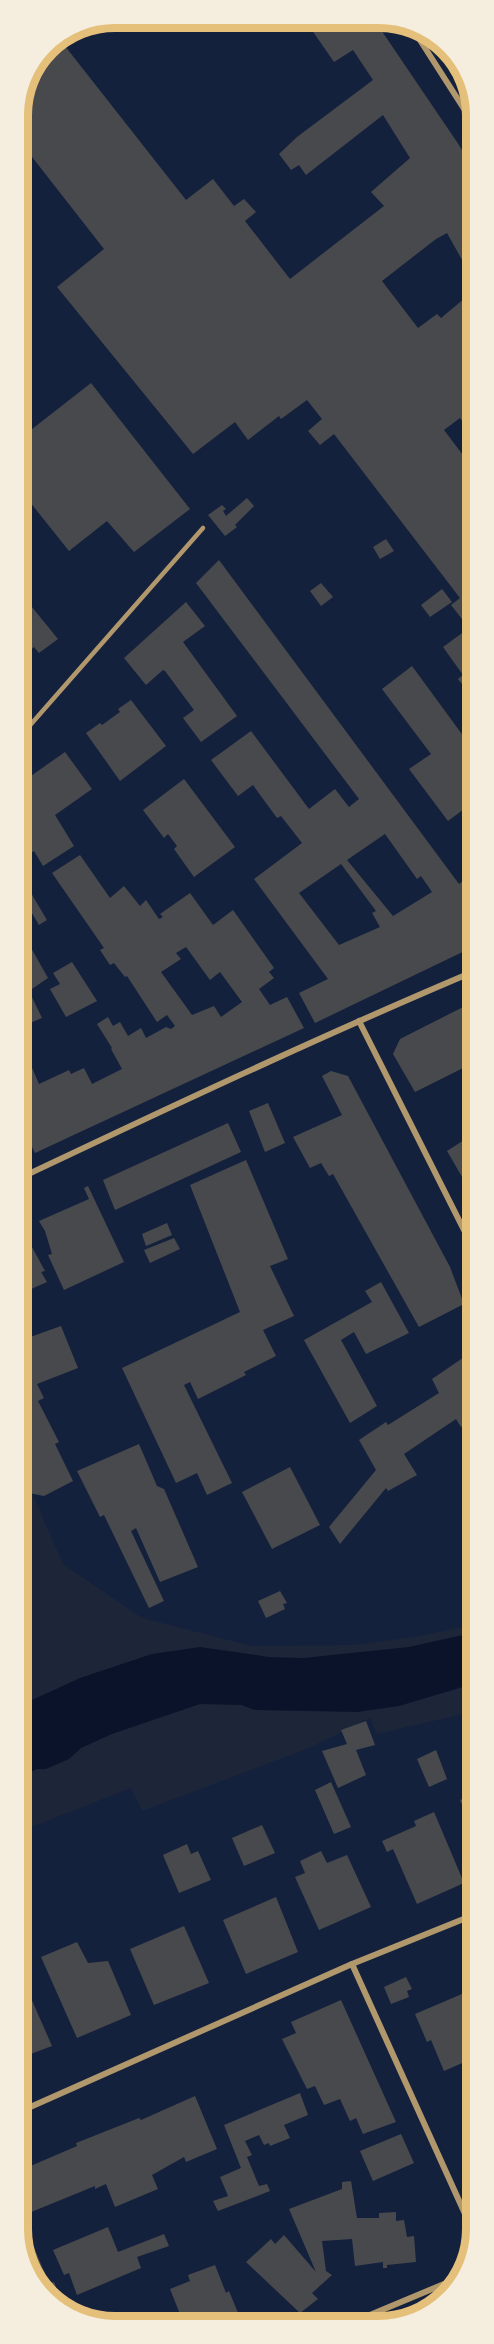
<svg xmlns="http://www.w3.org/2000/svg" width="494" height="2344" viewBox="0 0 494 2344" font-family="Figtree,sans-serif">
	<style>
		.green { fill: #1d2539 }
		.water { fill: #0b132b }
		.building { fill: #48494c; fill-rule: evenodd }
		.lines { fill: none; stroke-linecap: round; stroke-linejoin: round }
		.service { stroke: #b1986c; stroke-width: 4.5 }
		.minor { stroke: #b1986c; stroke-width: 6 }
		.rim { fill: none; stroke: #e5c07b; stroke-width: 8 }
	</style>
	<rect width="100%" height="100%" fill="#14213d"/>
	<polygon class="green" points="19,1494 33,1495 63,1564 142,1618 252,1646 354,1645 420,1636 476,1624 476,1711 377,1734 370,1718 309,1748 142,1811 131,1788 19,1832"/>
	<polygon class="water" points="476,1632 476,1683 399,1706 357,1712 255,1710 241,1705 200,1704 112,1734 81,1748 69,1759 46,1769 37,1769 19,1777 19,1706 80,1678 152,1654 200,1647 269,1657 303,1658 409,1647"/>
	<g class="building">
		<polygon points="305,20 375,21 459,145 475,173 475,283 447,233 436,239 382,281 418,328 437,314 441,318 465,298 475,309 475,344 465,352 475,368 475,439 460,418 444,430 475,471 475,478 466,485 475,497 475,701 458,679 463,675 443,647 469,628 451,605 460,598 334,434 320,445 308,431 322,419 307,400 281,419 279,416 248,440 235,422 193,454 57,287 104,249 18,139 18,110 47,46 61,41 186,200 213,179 234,206 244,199 256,212 245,221 290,279 384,206 371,192 410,158 383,115 306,175 299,165 291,170 279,154 297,137 373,80 353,50 334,62"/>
		<polygon points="91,383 190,509 134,552 107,521 69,551 18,487 18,440"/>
		<polygon points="247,498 254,506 235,525 237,527 225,536 208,515 222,505 226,509 223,511 226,516"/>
		<polygon points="386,539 394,551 380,559 373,547"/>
		<path d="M219 560 459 884 475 872V946L315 1023 299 993 328 979 254 879 302 843 281 816 277 818 253 785 238 796 211 760 251 731 309 809 335 789 349 807 359 799 196 583ZM385 834 417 879 421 876 432 892 393 916 347 860ZM341 864 376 911 372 913 380 927 339 945 299 893Z"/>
		<polygon points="321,583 333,597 321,606 310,591"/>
		<polygon points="442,589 452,602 430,617 421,605"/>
		<polygon points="27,601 58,639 39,653 34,647 18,660 18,609"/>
		<polygon points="186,602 205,626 183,642 237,716 201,742 183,718 194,710 165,671 163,670 146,685 124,658"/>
		<polygon points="412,666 475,752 475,815 468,806 448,821 409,769 431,754 382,689"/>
		<polygon points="131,700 166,746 120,781 86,733 100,723 102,725 120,712 118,709"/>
		<polygon points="65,752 92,789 55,815 74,846 43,866 34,851 18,861 18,785"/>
		<polygon points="184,779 235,847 194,877 174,849 177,846 168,834 164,838 143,810"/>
		<path d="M80 855 110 898 124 886 140 906 146 900 159 919 163 917 160 914 190 893 213 925 233 910 274 968 269 972 274 978 259 989 270 1005 287 997 304 1028 35 1153 18 1119V1035L39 1084 69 1070 71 1074 84 1068 92 1084 122 1069 111 1049 112 1048 97 1024 108 1017 113 1026 120 1022 128 1036 141 1028 146 1038 166 1027 171 1029 175 1026 167 1015 157 1022 127 976 125 977 114 963 110 965 100 950 104 948 52 873ZM186 947 210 980 220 972 242 1002 221 1017 214 1006 192 1015 161 972 181 959 176 953Z"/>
		<polygon points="25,883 47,920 39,925 26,903 18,907 18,886"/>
		<polygon points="18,919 25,931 22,932 48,978 29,991 42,1018 18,1028"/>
		<polygon points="72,962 97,1001 66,1017 50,989 60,984 53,973"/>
		<polygon points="469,1004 472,1008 475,1007 475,1045 468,1049 475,1062 415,1092 393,1054 400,1039"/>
		<polygon points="331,1071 348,1076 450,1267 464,1304 419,1327 333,1174 329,1176 321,1163 310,1168 293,1137 342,1115 322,1076"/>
		<polygon points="268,1103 285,1143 265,1152 249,1111"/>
		<polygon points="228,1123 241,1152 115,1210 103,1180"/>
		<polygon points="475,1133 476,1174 476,1201 447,1151"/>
		<polygon points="246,1160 288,1259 270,1266 294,1316 263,1330 276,1356 244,1372 246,1375 198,1399 190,1382 184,1385 232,1483 207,1495 197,1473 176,1483 122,1368 240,1312 190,1185"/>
		<polygon points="88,1186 124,1262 64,1290 48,1255 52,1254 45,1231 39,1221 89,1199 84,1188"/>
		<polygon points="19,1223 45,1271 41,1272 47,1282 22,1293 19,1287"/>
		<polygon points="167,1223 172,1235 146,1246 142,1234"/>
		<polygon points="174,1238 180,1249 150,1263 144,1250"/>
		<polygon points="381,1282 409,1333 366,1354 354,1332 341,1340 377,1406 350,1423 304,1340 372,1302 365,1291"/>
		<polygon points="61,1326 78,1368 37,1384 44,1398 38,1401 59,1442 55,1444 73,1481 44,1496 24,1492 19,1482 19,1473 30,1468 19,1444 19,1341"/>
		<polygon points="476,1349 476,1417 461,1427 456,1419 404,1454 417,1475 388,1491 386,1488 340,1544 329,1527 376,1470 359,1440 386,1422 388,1425 439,1393 432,1379"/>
		<polygon points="139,1444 157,1486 164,1489 198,1567 160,1582 136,1528 131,1531 164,1601 149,1608 104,1515 100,1517 77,1471"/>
		<polygon points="290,1467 320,1525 272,1549 242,1492"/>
		<polygon points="476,1499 476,1518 473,1514 469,1516 462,1502 466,1500 468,1503"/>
		<polygon points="280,1591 287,1603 283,1604 285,1609 266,1618 258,1601"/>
		<polygon points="366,1721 375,1745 356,1750 366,1775 338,1788 322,1751 347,1744 341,1730"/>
		<polygon points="436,1750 447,1779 429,1787 417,1759"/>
		<polygon points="331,1782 351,1827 334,1834 315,1790"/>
		<polygon points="476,1794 476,1828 472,1829 460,1800"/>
		<polygon points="434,1812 464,1883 417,1904 393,1849 387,1852 382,1841 416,1826 414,1821"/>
		<polygon points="262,1825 275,1853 244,1866 232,1838"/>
		<polygon points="187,1844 191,1854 198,1851 211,1880 179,1893 163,1855"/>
		<polygon points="321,1851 327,1863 347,1855 371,1907 319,1930 295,1877 305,1873 300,1861"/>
		<polygon points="19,1861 30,1889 19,1894"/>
		<polygon points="276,1897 298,1952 246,1974 223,1920"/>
		<polygon points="184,1926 209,1983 154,2005 130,1949"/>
		<polygon points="77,1942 88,1963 108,1961 131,2015 77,2038 41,1957"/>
		<polygon points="406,1977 412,1989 407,1991 409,1997 391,2004 384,1987"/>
		<polygon points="476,1988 476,2021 469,2024 476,2039 476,2057 444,2071 431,2040 427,2042 415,2014"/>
		<polygon points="27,1989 52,2046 28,2055 30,2060 19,2065 19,1993"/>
		<polygon points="341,2000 396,2122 363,2134 356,2118 350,2121 340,2099 324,2105 315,2086 307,2089 282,2039 296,2033 291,2022"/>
		<polygon points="300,2093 308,2115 284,2125 290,2138 270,2146 269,2143 264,2145 259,2135 245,2141 252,2155 247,2157 259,2186 267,2184 270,2191 218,2211 213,2201 228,2196 220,2177 241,2168 224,2125"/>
		<polygon points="195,2096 217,2149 186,2162 184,2157 152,2175 158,2189 115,2207 106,2184 95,2189 95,2186 19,2217 19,2171 77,2146 76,2143 139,2118 141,2120"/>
		<polygon points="401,2134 414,2163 373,2181 360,2151"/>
		<polygon points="351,2181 357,2218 379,2218 379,2213 396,2212 396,2221 404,2220 407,2237 414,2236 416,2262 387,2265 387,2268 383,2268 383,2262 355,2266 352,2239 322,2241 326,2271 332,2275 312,2293 318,2299 300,2313 246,2262 271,2239 275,2244 284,2235 316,2272 289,2209 342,2189 342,2182"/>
		<polygon points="108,2227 118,2252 164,2234 169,2246 137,2257 141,2268 77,2295 69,2273 64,2275 53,2250"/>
		<polygon points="30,2238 49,2283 54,2282 63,2305 43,2293 20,2243"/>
		<polygon points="215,2265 226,2293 229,2291 241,2320 230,2325 184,2324 170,2289 190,2281 188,2275"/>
	</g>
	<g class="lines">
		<polyline class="service" points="18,739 203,528"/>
		<g class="minor">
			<polyline points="411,26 475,126"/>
			<polyline points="359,1021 476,1254"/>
			<path d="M18 1179C170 1107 321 1036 475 971"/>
			<polyline points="352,1964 475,2236"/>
			<polyline points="19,2112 352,1964 476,1914"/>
			<polyline points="346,2325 456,2279"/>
		</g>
	</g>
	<path d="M0 0H494V2344H0ZM115 28H379A87 87 0 0 1 466 115V2229A87 87 0 0 1 379 2316H115A87 87 0 0 1 28 2229V115A87 87 0 0 1 115 28Z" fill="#f5edde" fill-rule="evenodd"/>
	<path class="rim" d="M115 28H379A87 87 0 0 1 466 115V2229A87 87 0 0 1 379 2316H115A87 87 0 0 1 28 2229V115A87 87 0 0 1 115 28Z"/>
</svg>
